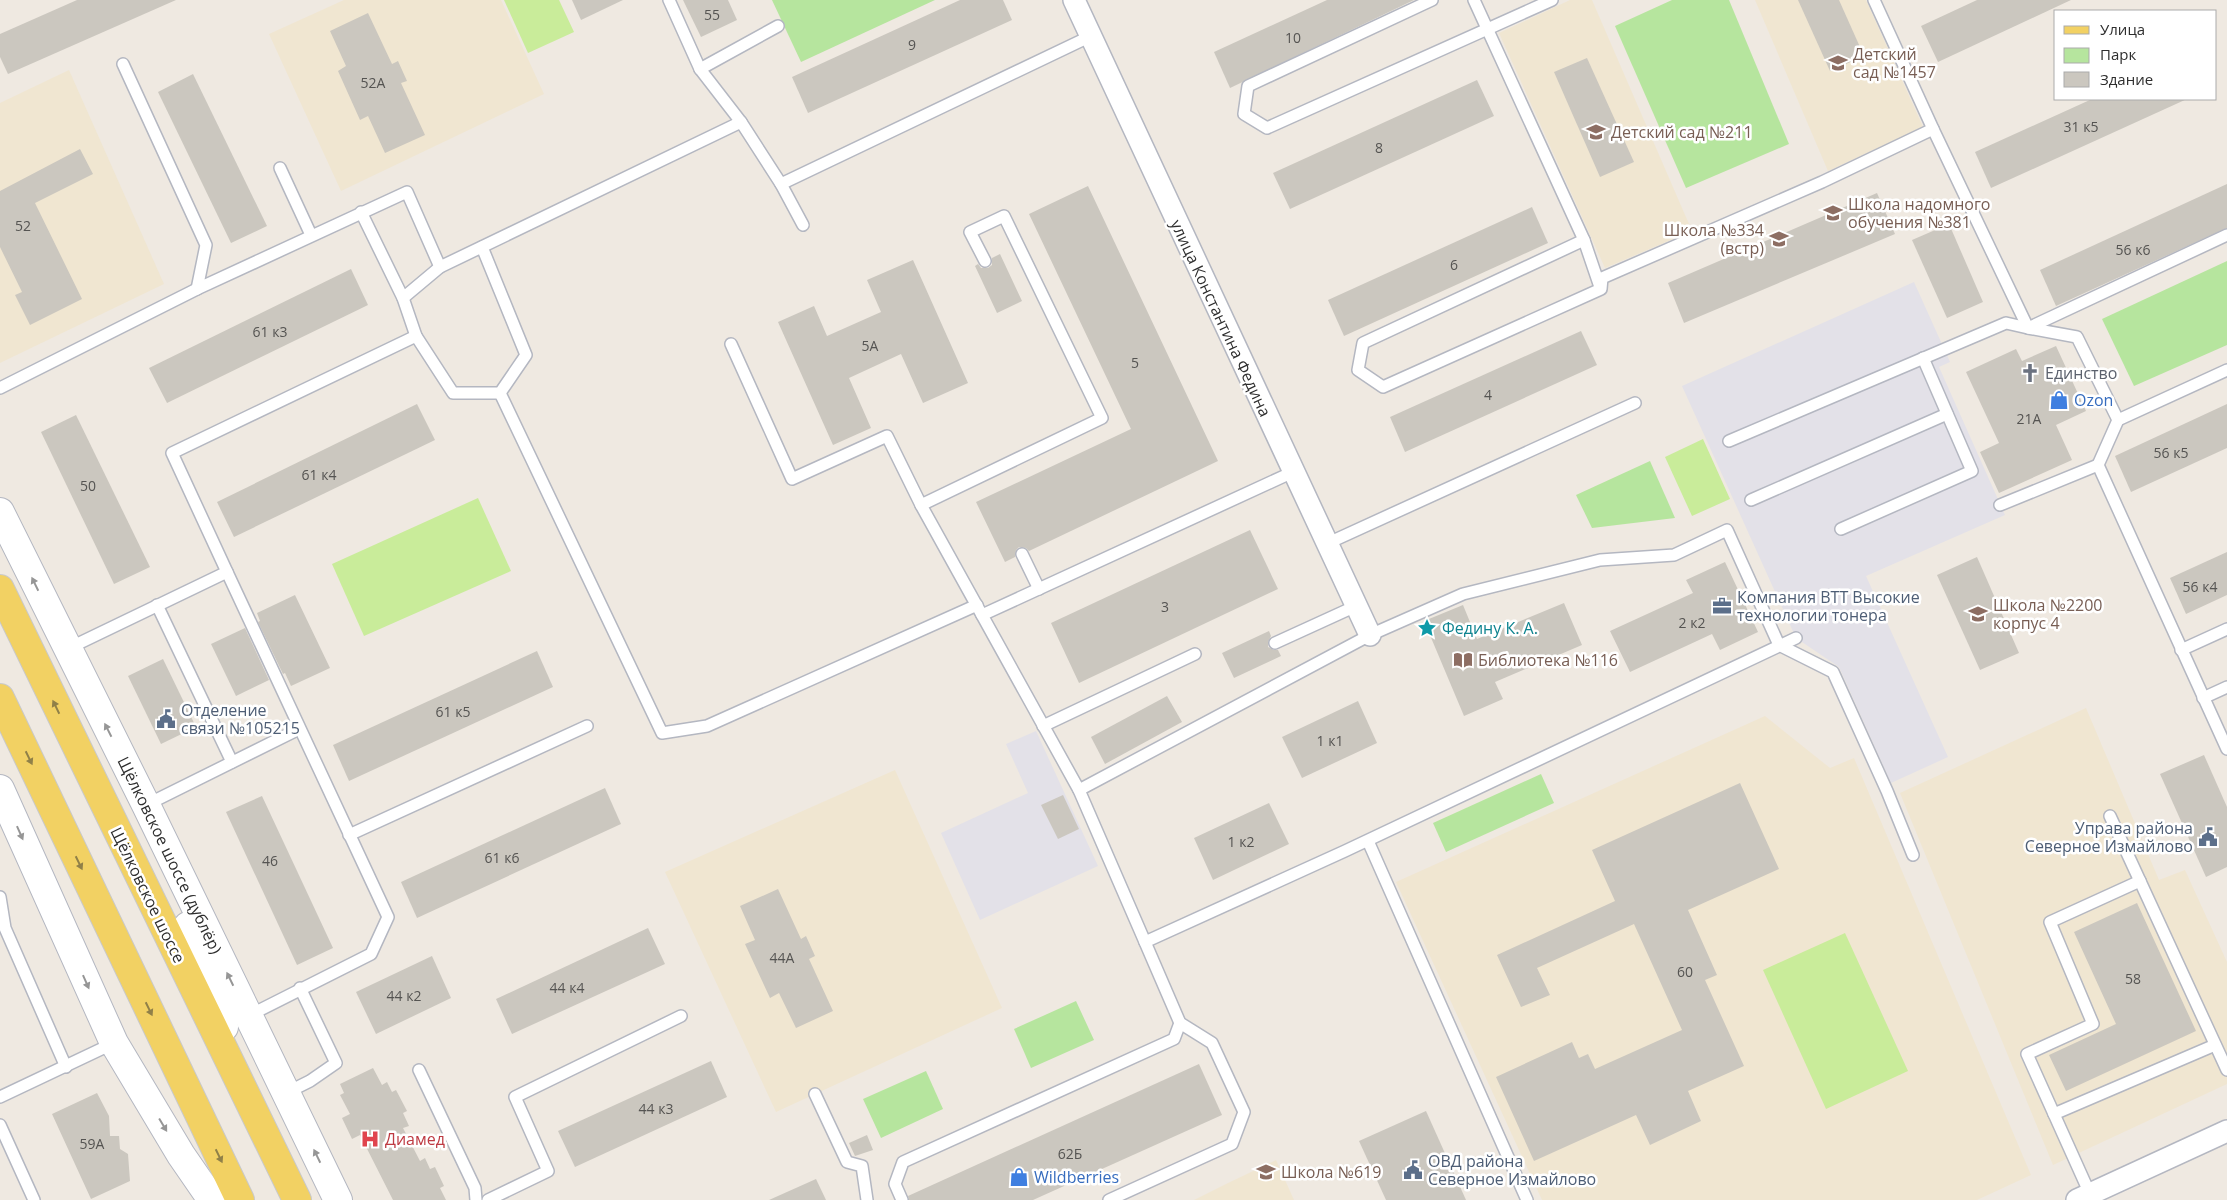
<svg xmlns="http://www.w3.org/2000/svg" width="2227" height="1200" viewBox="0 0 2227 1200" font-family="'Open Sans',sans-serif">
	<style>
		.industrial { fill: #e3e1e8 }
		.education { fill: #f0e6d1 }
		.green { fill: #b6e59e }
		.pitch { fill: #c9ec9a }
		.building { fill: #cbc7bf }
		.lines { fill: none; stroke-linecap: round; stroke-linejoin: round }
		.lane-casing { stroke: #b4b7c1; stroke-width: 14 }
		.street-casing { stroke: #b4b7c1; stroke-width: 24 }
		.secondary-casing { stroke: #b4b7c1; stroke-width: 30 }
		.primary-casing { stroke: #c9c9c9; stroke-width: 30 }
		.lane { stroke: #fff; stroke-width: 11 }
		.street { stroke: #fff; stroke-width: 21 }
		.secondary { stroke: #fff; stroke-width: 28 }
		.primary { stroke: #f2d163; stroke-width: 28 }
		.oneway { fill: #969696 }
		.oneway2 { fill: #908048 }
		.labels { text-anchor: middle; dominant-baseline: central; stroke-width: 5; stroke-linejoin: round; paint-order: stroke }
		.number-label { font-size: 14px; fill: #555452 }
		.education-label { font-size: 16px; fill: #785e54; stroke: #fff; text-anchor: start }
		.street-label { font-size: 16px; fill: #2e2e2e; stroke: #fff }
		.worship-label { font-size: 16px; fill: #5b616d; stroke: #fff; text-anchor: start }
		.shop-label { font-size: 16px; fill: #366cbe; stroke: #fff; text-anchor: start }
		.service-label { font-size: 16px; fill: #4e5e75; stroke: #fff; text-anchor: start }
		.culture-label { font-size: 16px; fill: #0d838f; stroke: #fff; text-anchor: start }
		.health-label { font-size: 16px; fill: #be3a42; stroke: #fff; text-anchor: start }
	</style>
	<rect width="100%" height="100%" fill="#efe9e1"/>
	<g class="industrial">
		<polygon points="1914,282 1950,362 1939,367 2005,515 1866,576 1948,757 1891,783 1839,667 1796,638 1682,386"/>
		<polygon points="1036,731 1098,866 980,920 941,833 1028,793 1006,744"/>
	</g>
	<g class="education">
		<polygon points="344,0 501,0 544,94 341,191 269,34"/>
		<polygon points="1570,0 1592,0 1692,231 1605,268 1499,33"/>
		<polygon points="1755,0 1866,0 1923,127 1828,171"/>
		<polygon points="69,70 164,284 0,363 0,103"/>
		<polygon points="2086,708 2159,880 2185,870 2227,962 2227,1084 2053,1165 1900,793"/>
		<polygon points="1765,716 1830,768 1854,758 2031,1175 1977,1200 1542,1200 1396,882"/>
		<polygon points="895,770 1002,1008 776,1112 665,872"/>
		<polygon points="1276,1160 1294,1200 1194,1200 1226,1184"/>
	</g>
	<g class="green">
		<polygon points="772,0 935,0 801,62"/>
		<polygon points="1672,0 1729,0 1789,144 1686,188 1615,26"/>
		<polygon points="2227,261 2227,345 2134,386 2102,319"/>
		<polygon points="1650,461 1675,518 1592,528 1576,495"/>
		<polygon points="1541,774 1554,803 1446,852 1433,823"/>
		<polygon points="1076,1001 1094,1040 1031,1068 1014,1029"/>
		<polygon points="926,1071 943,1109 881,1138 863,1099"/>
	</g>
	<g class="pitch">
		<polygon points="504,0 559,0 574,32 528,53"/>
		<polygon points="1703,439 1730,499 1692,516 1665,457"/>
		<polygon points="478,498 511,571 364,636 332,564"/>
		<polygon points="1845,933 1908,1071 1826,1109 1763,970"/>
	</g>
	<g class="building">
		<polygon points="77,0 176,0 8,74 0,57 0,34"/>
		<polygon points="572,0 623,0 581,20"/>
		<polygon points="683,0 728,0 737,20 701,37"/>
		<polygon points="960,0 1003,0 1012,20 808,113 792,77"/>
		<polygon points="1327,0 1414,0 1230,88 1214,52"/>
		<polygon points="1798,0 1839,0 1864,56 1830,71"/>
		<polygon points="1977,0 2071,0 1938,62 1921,26"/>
		<polygon points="368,13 392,64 398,61 407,81 401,83 425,135 385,153 368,116 360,120 338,71 346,66 330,31"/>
		<polygon points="1587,58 1634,162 1600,177 1554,72"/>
		<polygon points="193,74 267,226 231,243 158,92"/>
		<polygon points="1477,80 1494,116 1290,209 1273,173"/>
		<polygon points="2092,99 2187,99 1991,188 1975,152"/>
		<polygon points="80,149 93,174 35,203 82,299 30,325 15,295 22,292 0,247 0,191"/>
		<polygon points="2227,184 2227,228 2056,306 2040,270"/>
		<polygon points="1088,186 1218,461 1029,551 1026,548 1019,547 1016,550 1015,557 1005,562 976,502 1131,429 1029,214"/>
		<polygon points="1877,193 1895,234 1684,323 1668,283"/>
		<polygon points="1532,207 1548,243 1344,336 1328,300"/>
		<polygon points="1949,224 1983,302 1947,318 1912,240"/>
		<polygon points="1000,254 1022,301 997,313 975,266 978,264 981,268 988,268 992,265 992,258"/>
		<polygon points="913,260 968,383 923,403 901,354 849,378 871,428 833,445 778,322 814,306 827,336 881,312 867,280"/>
		<polygon points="351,269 368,305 167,403 149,368"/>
		<polygon points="1581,331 1597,365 1405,452 1390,417"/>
		<polygon points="2056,346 2086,411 2056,425 2072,460 1999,493 1980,452 1999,443 1966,372 2016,349 2022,361"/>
		<polygon points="417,404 435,440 234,537 217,502"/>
		<polygon points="2227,404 2227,448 2131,492 2115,456"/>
		<polygon points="76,415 150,567 114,584 41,432"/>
		<polygon points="1250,530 1278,589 1079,683 1051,623"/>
		<polygon points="2227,552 2227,595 2186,614 2170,578"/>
		<polygon points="1977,557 2019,653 1980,670 1937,575"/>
		<polygon points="1725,562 1758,632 1720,650 1712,634 1630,672 1610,631 1693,593 1686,580"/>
		<polygon points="295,595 330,668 291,686 285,673 283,674 258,622 260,621 257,613"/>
		<polygon points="1564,603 1582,645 1495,682 1503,699 1464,716 1424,621 1463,605 1477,639"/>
		<polygon points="245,628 269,680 236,696 211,644"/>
		<polygon points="1269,631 1271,636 1268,642 1268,647 1274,650 1278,650 1281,656 1234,678 1222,653"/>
		<polygon points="537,651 553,687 349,781 333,745"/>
		<polygon points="163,659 196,727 161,744 128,676"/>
		<polygon points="1167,696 1182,722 1105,764 1091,737"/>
		<polygon points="1358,701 1377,743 1302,778 1282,737"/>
		<polygon points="2204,755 2227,807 2227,867 2206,877 2160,774"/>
		<polygon points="1740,783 1779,869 1688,910 1717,975 1705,980 1744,1066 1688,1091 1701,1121 1650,1145 1636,1115 1534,1161 1496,1077 1572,1042 1579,1058 1588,1054 1595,1069 1682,1030 1634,924 1537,968 1550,995 1521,1007 1497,955 1615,901 1592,850"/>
		<polygon points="605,788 621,824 417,918 401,882"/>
		<polygon points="1063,795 1079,829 1058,839 1041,805"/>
		<polygon points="262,796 333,948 297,965 226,812"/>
		<polygon points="1269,803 1289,844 1213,880 1194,838"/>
		<polygon points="778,889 801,939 806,936 815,956 809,959 833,1011 796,1028 779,993 770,998 745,944 755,940 740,906"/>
		<polygon points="2137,903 2196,1031 2066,1091 2049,1055 2116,1024 2074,932"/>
		<polygon points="648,928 665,964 512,1034 496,999"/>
		<polygon points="432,956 451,998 376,1034 356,992"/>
		<polygon points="711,1061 727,1097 575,1167 558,1131"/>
		<polygon points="1199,1064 1222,1115 1033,1200 909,1200 908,1196"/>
		<polygon points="373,1068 382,1085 387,1082 392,1092 396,1090 407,1111 403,1113 409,1126 403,1128 420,1161 425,1158 430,1169 435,1167 444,1186 440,1188 446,1200 393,1200 360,1135 352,1139 342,1118 350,1114 340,1095 344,1093 340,1084"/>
		<polygon points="97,1093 109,1116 110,1136 119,1136 120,1149 128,1154 130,1181 91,1199 52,1114"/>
		<polygon points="1426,1111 1466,1200 1386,1200 1359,1141"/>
		<polygon points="867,1135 873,1150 855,1156 849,1143"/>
		<polygon points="816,1179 826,1200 769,1200"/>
	</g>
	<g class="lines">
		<g class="lane-casing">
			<g id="lane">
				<polyline points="669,0 700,69 741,122 781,184 1091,36"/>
				<polyline points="1432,0 1248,86 1244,114 1267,128 1552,0"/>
				<polyline points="1474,0 1584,240 1600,287"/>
				<polyline points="1874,0 1933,129"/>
				<polyline points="123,64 206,245 197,289 407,192 440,267"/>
				<polyline points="700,69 778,26"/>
				<polyline points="280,168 311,235"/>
				<polyline points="781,184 803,225"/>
				<polyline points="361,212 403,298 416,336 453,393 500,393 526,355 482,247"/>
				<polyline points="1584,240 1363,343 1358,370 1383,387 1601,289 1602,278 1822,182 1933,129 2028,328 2077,337 2118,420 2098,465 2227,749"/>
				<polyline points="403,298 440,267 741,122"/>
				<polyline points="731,344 792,479 887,436 921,505 1079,790 1145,942 1345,851 1796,638"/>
				<polyline points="0,388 197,289"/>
				<polyline points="500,393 662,733 707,726 977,605"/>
				<polyline points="2118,420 2227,370"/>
				<polyline points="1729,441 2006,323 2028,328 2227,235"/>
				<polyline points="1751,500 1947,414"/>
				<polyline points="921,505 1102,418 1004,216 970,232 985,261"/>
				<polyline points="2000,505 2098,465"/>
				<polyline points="1841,529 1972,471 1923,358"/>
				<polyline points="1326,544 1635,403"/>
				<polyline points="1022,554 1039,589"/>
				<polyline points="227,572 388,917 371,954 248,1016"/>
				<polyline points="157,605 232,762"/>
				<polyline points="982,615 1293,472"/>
				<polyline points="1275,643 1356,606"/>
				<polyline points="67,649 227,572 172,453 416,336"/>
				<polyline points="2181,650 2227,629"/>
				<polyline points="2203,698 2227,687"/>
				<polyline points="1043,726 1195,654"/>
				<polyline points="1079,790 1370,635 1463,594 1600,560 1674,555 1727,530 1779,645 1833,672 1887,791 1913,855"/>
				<polyline points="146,805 299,729"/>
				<polyline points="2110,816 2227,1070"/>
				<polyline points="349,835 587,726"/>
				<polyline points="1368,841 1527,1200"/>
				<polyline points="2140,881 2050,922 2093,1024 2027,1054 2054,1114 2215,1045"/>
				<polyline points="0,897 5,928 66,1067"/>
				<polyline points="419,1070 475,1188 476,1200"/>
				<polyline points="286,1093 310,1081 336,1063 300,988"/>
				<polyline points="815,1094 847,1162 862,1166 867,1200"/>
				<polyline points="0,1097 114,1043"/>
				<polyline points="2054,1114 2090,1194"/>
				<polyline points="0,1125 34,1200"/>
				<polyline points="488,1200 548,1171 515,1097 681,1016"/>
				<polyline points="902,1200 895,1184 903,1162 1174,1039 1180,1023"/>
				<polyline points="1109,1200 1232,1144 1244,1112 1212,1043 1180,1023 1145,942"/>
			</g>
		</g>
		<g class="street-casing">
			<g id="street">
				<polyline points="1074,0 1370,635"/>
				<polyline points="2077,1200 2227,1131"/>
			</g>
		</g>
		<g class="secondary-casing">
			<g id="secondary">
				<polyline points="0,512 146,805 338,1200"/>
				<polyline points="0,789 114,1043 181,1155 212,1200"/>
				<polyline points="188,926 224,1027"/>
			</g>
		</g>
		<g class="primary-casing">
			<g id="primary">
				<polyline points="0,589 297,1200"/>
				<polyline points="0,698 240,1200"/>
			</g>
		</g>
		<use href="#lane" class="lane"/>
		<use href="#street" class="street"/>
		<use href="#secondary" class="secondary"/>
		<use href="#primary" class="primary"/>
	</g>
	<defs><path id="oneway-solid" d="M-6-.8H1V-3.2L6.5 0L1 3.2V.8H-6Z" transform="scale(1.25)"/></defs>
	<g class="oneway">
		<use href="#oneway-solid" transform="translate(35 584) rotate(-116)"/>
		<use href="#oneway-solid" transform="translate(108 730) rotate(-117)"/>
		<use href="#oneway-solid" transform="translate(20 833) rotate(66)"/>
		<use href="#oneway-solid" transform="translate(230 979) rotate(-116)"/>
		<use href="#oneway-solid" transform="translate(86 982) rotate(66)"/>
		<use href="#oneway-solid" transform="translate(163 1125) rotate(59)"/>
		<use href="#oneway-solid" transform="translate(317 1156) rotate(-116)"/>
	</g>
	<g class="oneway2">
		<use href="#oneway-solid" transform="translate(56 707) rotate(-116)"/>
		<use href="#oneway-solid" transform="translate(29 758) rotate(64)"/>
		<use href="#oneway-solid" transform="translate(79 863) rotate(64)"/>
		<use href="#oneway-solid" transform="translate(149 1009) rotate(64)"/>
		<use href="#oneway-solid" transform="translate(219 1156) rotate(64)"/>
	</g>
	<defs>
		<g id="school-bare" transform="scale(1.5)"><path d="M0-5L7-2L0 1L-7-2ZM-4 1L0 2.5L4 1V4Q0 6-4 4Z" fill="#8d6e63" stroke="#fff" stroke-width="2.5" paint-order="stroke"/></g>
		<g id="church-bare" transform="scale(1.5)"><path d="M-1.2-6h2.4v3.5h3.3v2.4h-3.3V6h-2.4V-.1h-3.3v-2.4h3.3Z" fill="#6b7280" stroke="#fff" stroke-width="2.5" paint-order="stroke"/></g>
		<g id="shop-bare" transform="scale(1.5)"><path d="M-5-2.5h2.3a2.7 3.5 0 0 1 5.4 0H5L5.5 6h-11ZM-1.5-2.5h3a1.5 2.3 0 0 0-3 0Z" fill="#3f7fe0" stroke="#fff" stroke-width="2.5" paint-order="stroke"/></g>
		<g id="office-bare" transform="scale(1.5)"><path d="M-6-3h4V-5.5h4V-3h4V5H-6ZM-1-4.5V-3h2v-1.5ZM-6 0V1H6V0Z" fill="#5c6f8a" stroke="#fff" stroke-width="2.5" paint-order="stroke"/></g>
		<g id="sight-bare" transform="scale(1.5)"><path d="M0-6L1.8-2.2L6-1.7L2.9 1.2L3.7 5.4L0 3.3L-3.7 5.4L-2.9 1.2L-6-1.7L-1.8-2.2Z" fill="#0f9aa8" stroke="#fff" stroke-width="2.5" paint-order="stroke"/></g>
		<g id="library-bare" transform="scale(1.5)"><path d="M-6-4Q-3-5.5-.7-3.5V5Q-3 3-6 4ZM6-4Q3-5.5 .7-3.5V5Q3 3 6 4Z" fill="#8d6e63" stroke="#fff" stroke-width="2.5" paint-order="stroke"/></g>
		<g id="civic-bare" transform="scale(1.5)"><path d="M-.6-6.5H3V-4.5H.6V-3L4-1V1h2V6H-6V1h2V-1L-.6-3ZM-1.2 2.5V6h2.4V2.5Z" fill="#5c6f8a" stroke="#fff" stroke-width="2.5" paint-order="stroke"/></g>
		<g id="hospital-bare" transform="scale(1.5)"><path d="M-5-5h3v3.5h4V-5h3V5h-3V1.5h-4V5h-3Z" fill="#e0444e" stroke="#fff" stroke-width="2.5" paint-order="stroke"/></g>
	</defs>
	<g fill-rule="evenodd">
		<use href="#school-bare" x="1838" y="63"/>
		<use href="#school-bare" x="1596" y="132"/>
		<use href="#school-bare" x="1833" y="213"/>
		<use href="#school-bare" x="1779" y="239"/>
		<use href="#church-bare" x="2030" y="373"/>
		<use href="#shop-bare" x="2059" y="400"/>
		<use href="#office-bare" x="1722" y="606"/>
		<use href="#school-bare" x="1978" y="614"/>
		<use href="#sight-bare" x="1427" y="628"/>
		<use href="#library-bare" x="1463" y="660"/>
		<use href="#civic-bare" x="166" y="719"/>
		<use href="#civic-bare" x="2208" y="837"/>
		<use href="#hospital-bare" x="370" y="1139"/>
		<use href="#civic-bare" x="1413" y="1170"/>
		<use href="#school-bare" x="1266" y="1172"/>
		<use href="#shop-bare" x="1019" y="1177"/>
	</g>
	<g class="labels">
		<g class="number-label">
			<text x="712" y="14">55</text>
			<text x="1293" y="37">10</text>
			<text x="912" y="44">9</text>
			<text x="373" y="82">52А</text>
			<text x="2081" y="126">31 к5</text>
			<text x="1379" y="147">8</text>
			<text x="23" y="225">52</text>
			<text x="2133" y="249">56 к6</text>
			<text x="1454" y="264">6</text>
			<text x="270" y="331">61 к3</text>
			<text x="870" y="345">5А</text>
			<text x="1135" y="362">5</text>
			<text x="1488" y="394">4</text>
			<text x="2029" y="418">21А</text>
			<text x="2171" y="452">56 к5</text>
			<text x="319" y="474">61 к4</text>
			<text x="88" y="485">50</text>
			<text x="2200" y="586">56 к4</text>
			<text x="1165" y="606">3</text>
			<text x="1692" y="622">2 к2</text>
			<text x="453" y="711">61 к5</text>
			<text x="1330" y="740">1 к1</text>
			<text x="1241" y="841">1 к2</text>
			<text x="502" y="857">61 к6</text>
			<text x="270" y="860">46</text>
			<text x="782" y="957">44А</text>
			<text x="1685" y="971">60</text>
			<text x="2133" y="978">58</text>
			<text x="567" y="987">44 к4</text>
			<text x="404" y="995">44 к2</text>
			<text x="656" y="1108">44 к3</text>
			<text x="92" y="1143">59А</text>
			<text x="1070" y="1153">62Б</text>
		</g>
		<g class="education-label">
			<text x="1853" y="54">Детский<tspan x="1853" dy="18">сад №1457</tspan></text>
			<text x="1611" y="132">Детский сад №211</text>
			<text x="1848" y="204">Школа надомного<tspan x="1848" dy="18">обучения №381</tspan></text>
			<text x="1764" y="230" text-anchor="end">Школа №334<tspan x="1764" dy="18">(встр)</tspan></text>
			<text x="1993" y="605">Школа №2200<tspan x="1993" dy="18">корпус 4</tspan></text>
			<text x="1478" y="660">Библиотека №116</text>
			<text x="1281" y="1172">Школа №619</text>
		</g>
		<g class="street-label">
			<text transform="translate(1221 318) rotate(65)">улица Константина Федина</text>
			<text transform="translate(170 855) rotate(64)">Щёлковское шоссе (дублёр)</text>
			<text transform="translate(148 895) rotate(64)">Щёлковское шоссе</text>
		</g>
		<g class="worship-label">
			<text x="2045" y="373">Единство</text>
		</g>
		<g class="shop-label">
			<text x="2074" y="400">Ozon</text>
			<text x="1034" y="1177">Wildberries</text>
		</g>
		<g class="service-label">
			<text x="1737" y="597">Компания ВТТ Высокие<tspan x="1737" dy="18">технологии тонера</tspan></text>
			<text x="181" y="710">Отделение<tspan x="181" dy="18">связи №105215</tspan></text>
			<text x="2193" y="828" text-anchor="end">Управа района<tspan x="2193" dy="18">Северное Измайлово</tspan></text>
			<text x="1428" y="1161">ОВД района<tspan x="1428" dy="18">Северное Измайлово</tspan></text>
		</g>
		<g class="culture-label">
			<text x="1442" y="628">Федину К. А.</text>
		</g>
		<g class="health-label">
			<text x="385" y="1139">Диамед</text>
		</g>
	</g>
	<rect x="2054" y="10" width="162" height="90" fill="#ffffff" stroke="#ababab"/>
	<rect x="2064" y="26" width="25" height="8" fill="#f2d163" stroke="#ababab"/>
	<text x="2100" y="35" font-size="15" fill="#2e2e2e">Улица</text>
	<rect x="2064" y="48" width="25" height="15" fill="#b6e59e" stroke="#ababab"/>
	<text x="2100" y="60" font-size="15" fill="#2e2e2e">Парк</text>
	<rect x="2064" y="72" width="25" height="15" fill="#cbc7bf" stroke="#ababab"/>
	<text x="2100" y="85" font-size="15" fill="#2e2e2e">Здание</text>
</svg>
